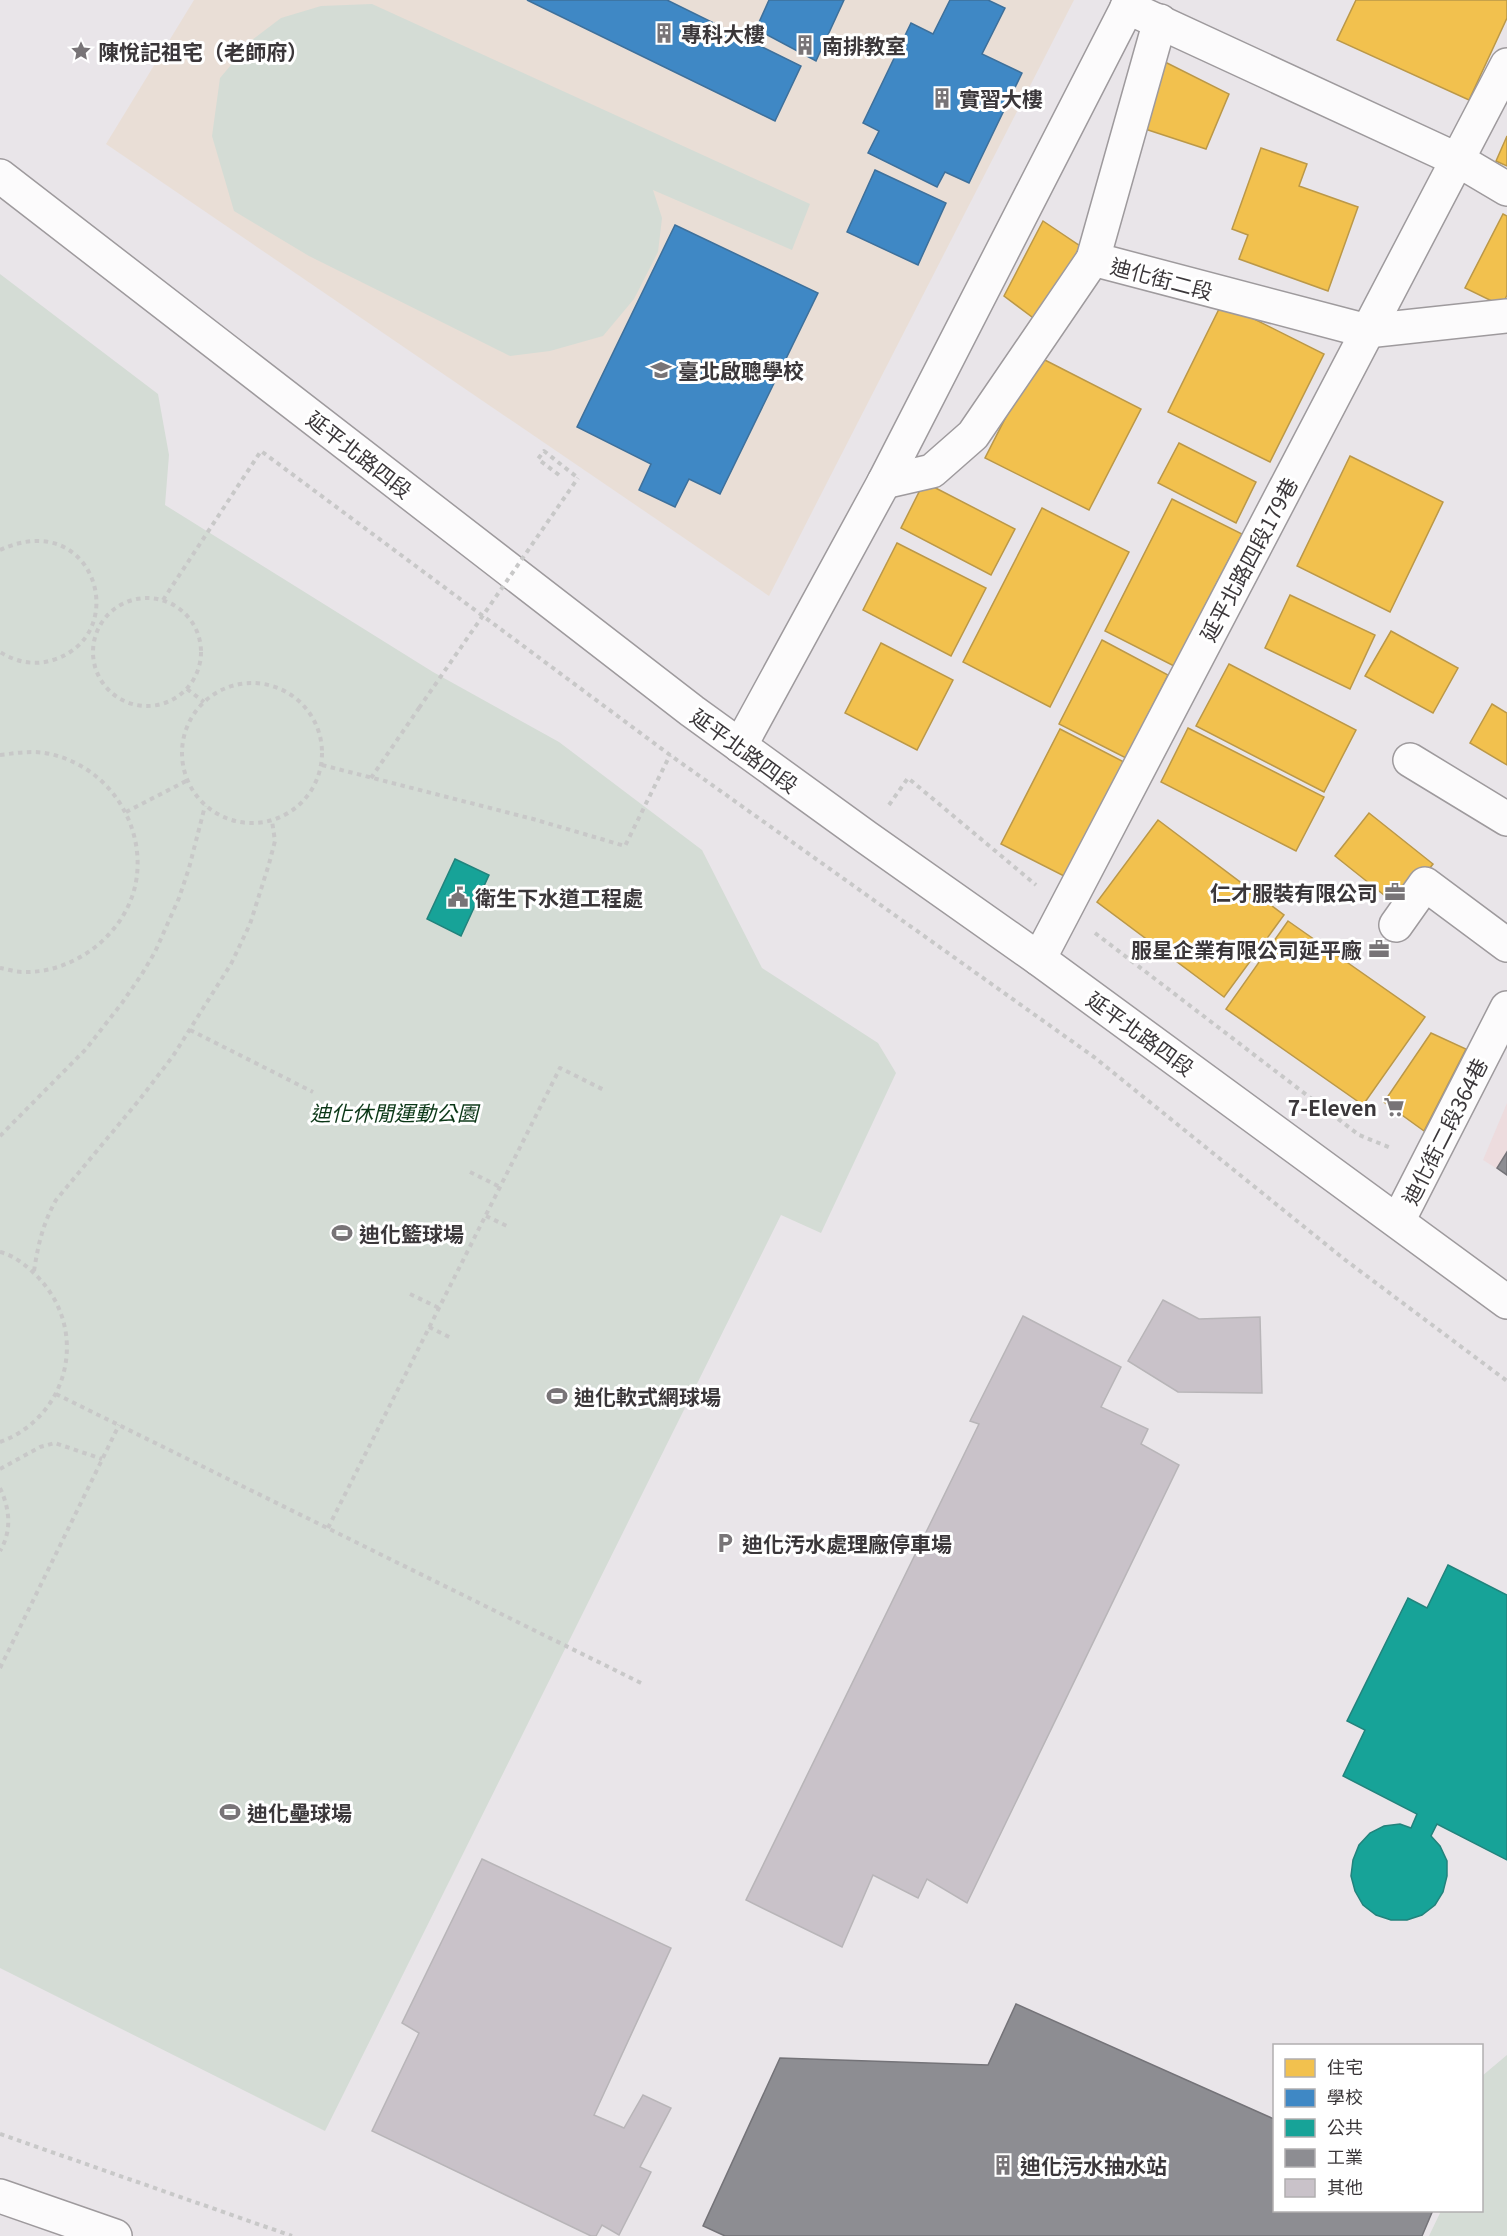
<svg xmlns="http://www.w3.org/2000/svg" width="1507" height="2236" viewBox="0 0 1507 2236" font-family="Georgia,'Noto Sans TC',serif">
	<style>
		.industrial { fill: #eddcde }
		.education { fill: #e9ded6 }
		.green { fill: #d4dcd5 }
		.homes { fill: #f2c14e; stroke: #bb9848; stroke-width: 1.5 }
		.schools { fill: #3f88c5; stroke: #3e709b; stroke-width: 1.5 }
		.public { fill: #17a398; stroke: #22837c; stroke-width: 1.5 }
		.industry { fill: #8d8d92; stroke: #747378; stroke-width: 1.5 }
		.building { fill: #c9c2c9; stroke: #b8b5b8; stroke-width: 1.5 }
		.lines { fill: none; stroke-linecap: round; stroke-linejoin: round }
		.minor-casing { stroke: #9e9a9d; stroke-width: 36 }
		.major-casing { stroke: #9e9a9d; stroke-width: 36 }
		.path { stroke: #c8c8c8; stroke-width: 4; stroke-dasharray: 4.5 4.5; stroke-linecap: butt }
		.minor { stroke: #fcfbfc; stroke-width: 33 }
		.major { stroke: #fcfbfc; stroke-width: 33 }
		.path-bridge { stroke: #c8c8c8; stroke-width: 4; stroke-dasharray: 4.5 4.5; stroke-linecap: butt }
		.labels { text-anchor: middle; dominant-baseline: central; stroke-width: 6; stroke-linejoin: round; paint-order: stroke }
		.poi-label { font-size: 21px; font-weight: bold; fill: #3b373a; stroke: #fff; text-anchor: start }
		.street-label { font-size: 21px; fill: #3b373a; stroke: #fff }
		.park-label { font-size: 21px; font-style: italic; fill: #0b3717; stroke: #fff }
	</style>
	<rect width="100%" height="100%" fill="#e9e5e9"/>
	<polygon class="industrial" points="1507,1103 1507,1175 1483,1160"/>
	<polygon class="education" points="194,0 1074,0 769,596 106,144"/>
	<g class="green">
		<polygon points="372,4 810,204 792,250 653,190 662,218 658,252 634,299 603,336 550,351 510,356 309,256 234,211 212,136 220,78 252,40 281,18 321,6"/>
		<polygon points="0,274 158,394 169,455 165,505 433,672 559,742 702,850 762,968 878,1043 896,1073 821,1233 781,1215 325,2131 0,1968"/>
		<polygon points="1507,2055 1507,2236 1429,2236 1441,2211 1482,2210 1482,2076"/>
	</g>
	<g class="homes">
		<polygon points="1356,0 1507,0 1507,18 1469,100 1337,40"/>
		<polygon points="1163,61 1229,94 1206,149 1145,129"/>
		<polygon points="1507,136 1507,166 1496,161"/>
		<polygon points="1261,148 1307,164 1299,186 1358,207 1328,291 1239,259 1248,235 1232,229"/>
		<polygon points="1503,214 1507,216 1507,295 1502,306 1465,288"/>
		<polygon points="1043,221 1089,252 1036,320 1004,296"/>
		<polygon points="1222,303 1324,354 1270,462 1168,412"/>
		<polygon points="1037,356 1141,409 1089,510 985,458"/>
		<polygon points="1179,443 1256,482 1236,523 1158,483"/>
		<polygon points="1350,456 1443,502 1390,612 1297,566"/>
		<polygon points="924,482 1015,529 991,575 901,528"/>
		<polygon points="1172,499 1242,534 1174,666 1105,631"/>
		<polygon points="1042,508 1129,552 1050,707 963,662"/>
		<polygon points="897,543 986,588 951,656 863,610"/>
		<polygon points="1290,595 1375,635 1350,689 1265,648"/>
		<polygon points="1391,631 1458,668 1433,713 1365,676"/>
		<polygon points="1102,640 1168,675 1126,758 1059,724"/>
		<polygon points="881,643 953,680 917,750 845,713"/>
		<polygon points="1229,664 1356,730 1324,792 1196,726"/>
		<polygon points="1492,704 1507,713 1507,765 1470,743"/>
		<polygon points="1188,728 1324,797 1296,851 1161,782"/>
		<polygon points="1060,729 1124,762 1064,876 1001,844"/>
		<polygon points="1369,813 1433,864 1399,907 1335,856"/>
		<polygon points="1158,820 1284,915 1224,997 1097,902"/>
		<polygon points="1288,921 1425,1017 1363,1105 1226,1009"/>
		<polygon points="1431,1033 1466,1049 1424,1131 1384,1102"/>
	</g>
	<g class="schools">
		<polygon points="527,0 667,0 801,66 775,121"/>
		<polygon points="769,0 844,0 816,61 756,29"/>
		<polygon points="950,0 988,0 1005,8 982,54 1022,73 969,183 945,172 937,187 868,153 879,131 863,123 911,23 933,34"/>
		<polygon points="875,170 946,203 918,265 847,232"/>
		<polygon points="675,225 818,293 720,494 689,479 675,507 639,490 651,464 577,427"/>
	</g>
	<g class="public">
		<polygon points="455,859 489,875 461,936 427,919"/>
		<polygon points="1448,1565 1507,1595 1507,1860 1437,1824 1431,1836 1440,1846 1447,1861 1447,1876 1443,1892 1435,1905 1422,1915 1407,1920 1391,1920 1376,1915 1363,1905 1355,1891 1351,1876 1353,1860 1359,1845 1370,1833 1384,1826 1400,1824 1411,1828 1417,1814 1343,1776 1365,1730 1347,1721 1408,1598 1427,1608"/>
	</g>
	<g class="industry">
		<polygon points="1507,1152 1507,1175 1497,1168"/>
		<polygon points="1016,2004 1274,2119 1274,2210 1433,2210 1422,2236 725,2236 703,2226 780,2058 988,2065"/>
	</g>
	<g class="building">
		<polygon points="1163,1300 1199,1319 1260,1317 1262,1393 1178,1392 1128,1361"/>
		<polygon points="1023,1316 1121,1367 1101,1407 1148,1429 1141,1444 1179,1465 967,1903 927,1879 918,1898 873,1875 842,1947 746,1900 979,1424 970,1421"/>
		<polygon points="482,1859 671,1948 594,2115 624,2128 643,2095 671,2108 640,2167 651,2172 619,2235 602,2225 596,2236 591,2236 372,2131 419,2033 402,2023"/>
	</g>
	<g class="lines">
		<g class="minor-casing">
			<g id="minor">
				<polyline points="1127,7 1458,160 1507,189"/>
				<polyline points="0,176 692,711 866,837 1039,959 1507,1302"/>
				<polyline points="1093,259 1160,21"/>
				<polyline points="884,482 932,471 973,435 1093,259 1367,331 1507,316"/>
				<polyline points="740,746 884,482 1131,0"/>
				<polyline points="1410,760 1507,819"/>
				<polyline points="1396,925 1425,884 1507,945"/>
				<polyline points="1039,959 1507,65"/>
				<polyline points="1398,1221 1507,1008"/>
			</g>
		</g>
		<g class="major-casing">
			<polyline id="major" points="0,2196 115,2236"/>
		</g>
		<g class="path">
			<polyline points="559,475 538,459 544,451 578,478"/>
			<path d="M0 550C95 506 133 635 53 660 34 666 16 662 0 652"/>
			<circle cx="147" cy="652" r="54"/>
			<polyline points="163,600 261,451 670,755 1094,1057 1344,1259 1507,1381"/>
			<circle cx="252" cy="753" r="70"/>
			<polyline points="187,689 204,702"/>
			<path d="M0 755C17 753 33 750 50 754 105 766 143 819 137 875 131 930 77 974 22 972 15 972 7 969 0 968"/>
			<polyline points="322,765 533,819 625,846 670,755"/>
			<polyline points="371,778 419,708"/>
			<polyline points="889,805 908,778 1036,885"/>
			<polyline points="126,812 188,780"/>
			<polyline points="1095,933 1359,1135 1391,1148"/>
			<polyline points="190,1030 313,1092"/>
			<polyline points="0,1136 86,1049 122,1003 142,974 155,952 179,898 189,868 205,806"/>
			<polyline points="470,1172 500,1187"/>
			<polyline points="486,1216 509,1227"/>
			<path d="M0 1252C17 1256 33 1271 44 1284 88 1338 66 1418 0 1442"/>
			<path d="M34 1271C38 1245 43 1223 56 1200L140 1099 173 1056 231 964 250 924 269 864 275 841 272 821"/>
			<polyline points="410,1294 439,1308"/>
			<polyline points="429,1327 453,1339"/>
			<polyline points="56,1394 643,1684"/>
			<polyline points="0,1469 40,1447 55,1443 102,1459"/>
			<path d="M0 1488C10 1509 12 1531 0 1551"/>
			<polyline points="328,1528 560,1068 604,1090"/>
			<polyline points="0,1668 119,1425"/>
			<polyline points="0,2134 292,2236"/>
		</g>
		<use href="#minor" class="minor"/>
		<use href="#major" class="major"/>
		<polyline class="path-bridge" points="419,708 578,478"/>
	</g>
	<defs>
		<g id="building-bare" transform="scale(1.62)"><path d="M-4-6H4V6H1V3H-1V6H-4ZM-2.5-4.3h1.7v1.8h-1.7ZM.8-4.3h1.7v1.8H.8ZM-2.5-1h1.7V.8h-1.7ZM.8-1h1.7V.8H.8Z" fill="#787477" stroke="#fff" stroke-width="2.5" paint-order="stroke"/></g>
		<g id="sight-bare" transform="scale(1.62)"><path d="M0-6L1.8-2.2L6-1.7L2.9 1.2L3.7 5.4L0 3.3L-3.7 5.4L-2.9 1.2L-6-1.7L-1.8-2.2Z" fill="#787477" stroke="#fff" stroke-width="2.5" paint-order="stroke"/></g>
		<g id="school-bare" transform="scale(1.62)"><path d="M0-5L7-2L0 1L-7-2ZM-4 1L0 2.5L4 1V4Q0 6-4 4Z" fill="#787477" stroke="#fff" stroke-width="2.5" paint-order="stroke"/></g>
		<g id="office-bare" transform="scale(1.62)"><path d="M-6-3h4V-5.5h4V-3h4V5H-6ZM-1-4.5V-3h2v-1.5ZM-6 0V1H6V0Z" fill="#787477" stroke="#fff" stroke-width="2.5" paint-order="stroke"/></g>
		<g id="civic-bare" transform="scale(1.62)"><path d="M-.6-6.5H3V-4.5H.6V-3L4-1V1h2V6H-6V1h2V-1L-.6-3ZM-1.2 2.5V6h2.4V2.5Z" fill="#787477" stroke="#fff" stroke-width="2.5" paint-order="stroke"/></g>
		<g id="supermarket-bare" transform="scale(1.62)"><path d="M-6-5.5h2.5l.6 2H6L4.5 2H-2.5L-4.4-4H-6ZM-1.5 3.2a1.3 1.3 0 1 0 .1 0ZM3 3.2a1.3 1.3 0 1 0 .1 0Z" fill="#787477" stroke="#fff" stroke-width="2.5" paint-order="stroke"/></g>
		<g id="stadium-bare" transform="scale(1.62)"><path d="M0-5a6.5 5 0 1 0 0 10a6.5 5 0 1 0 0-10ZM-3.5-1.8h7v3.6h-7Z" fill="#787477" stroke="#fff" stroke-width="2.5" paint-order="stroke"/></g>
		<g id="parking-bare" transform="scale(1.62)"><path d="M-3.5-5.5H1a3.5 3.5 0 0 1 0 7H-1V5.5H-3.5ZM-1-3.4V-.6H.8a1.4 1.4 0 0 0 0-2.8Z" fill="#787477" stroke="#fff" stroke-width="2.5" paint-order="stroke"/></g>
	</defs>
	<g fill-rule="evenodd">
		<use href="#building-bare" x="664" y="33"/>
		<use href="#building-bare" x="805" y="45"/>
		<use href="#sight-bare" x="81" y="51"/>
		<use href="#building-bare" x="942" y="98"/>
		<use href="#school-bare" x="661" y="370"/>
		<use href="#office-bare" x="1395" y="892"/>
		<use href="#civic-bare" x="458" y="897"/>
		<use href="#office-bare" x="1379" y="949"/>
		<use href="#supermarket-bare" x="1394" y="1107"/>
		<use href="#stadium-bare" x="342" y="1233"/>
		<use href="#stadium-bare" x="557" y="1396"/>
		<use href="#parking-bare" x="725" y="1543"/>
		<use href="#stadium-bare" x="230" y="1812"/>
		<use href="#building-bare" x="1003" y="2165"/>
	</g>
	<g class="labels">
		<g class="poi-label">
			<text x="681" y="33">專科大樓</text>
			<text x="822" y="45">南排教室</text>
			<text x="98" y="51">陳悅記祖宅（老師府）</text>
			<text x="959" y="98">實習大樓</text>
			<text x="678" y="370">臺北啟聰學校</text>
			<text x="1378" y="892" text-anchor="end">仁才服裝有限公司</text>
			<text x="475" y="897">衛生下水道工程處</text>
			<text x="1362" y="949" text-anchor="end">服星企業有限公司延平廠</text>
			<text x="1377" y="1107" text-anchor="end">7-Eleven</text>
			<text x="359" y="1233">迪化籃球場</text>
			<text x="574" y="1396">迪化軟式網球場</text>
			<text x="742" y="1543">迪化汚水處理廠停車場</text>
			<text x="247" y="1812">迪化壘球場</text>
			<text x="1020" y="2165">迪化污水抽水站</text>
		</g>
		<g class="street-label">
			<text transform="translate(1162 278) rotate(15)">迪化街二段</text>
			<text transform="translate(360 454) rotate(38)">延平北路四段</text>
			<text transform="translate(1248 559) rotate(-62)">延平北路四段179巷</text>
			<text transform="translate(745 750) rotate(36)">延平北路四段</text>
			<text transform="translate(1141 1033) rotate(36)">延平北路四段</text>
			<text transform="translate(1444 1131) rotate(-63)">迪化街二段364巷</text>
		</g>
		<g class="park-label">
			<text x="394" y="1112">迪化休閒運動公園</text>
		</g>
	</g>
	<rect x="1273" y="2044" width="210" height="168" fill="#ffffff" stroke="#b1afb0" stroke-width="1.5"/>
	<rect x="1285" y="2059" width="30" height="18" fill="#f2c14e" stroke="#b1afb0" stroke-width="1.5"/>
	<text x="1327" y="2074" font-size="18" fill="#3b373a">住宅</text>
	<rect x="1285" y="2089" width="30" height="18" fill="#3f88c5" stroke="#b1afb0" stroke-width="1.5"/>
	<text x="1327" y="2104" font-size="18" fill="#3b373a">學校</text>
	<rect x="1285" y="2119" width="30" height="18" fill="#17a398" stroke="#b1afb0" stroke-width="1.5"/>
	<text x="1327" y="2134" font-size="18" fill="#3b373a">公共</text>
	<rect x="1285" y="2149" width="30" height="18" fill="#8d8d92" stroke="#b1afb0" stroke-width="1.5"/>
	<text x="1327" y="2164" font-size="18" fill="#3b373a">工業</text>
	<rect x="1285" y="2179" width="30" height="18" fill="#c9c2c9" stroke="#b1afb0" stroke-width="1.5"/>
	<text x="1327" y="2194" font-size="18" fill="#3b373a">其他</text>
</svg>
